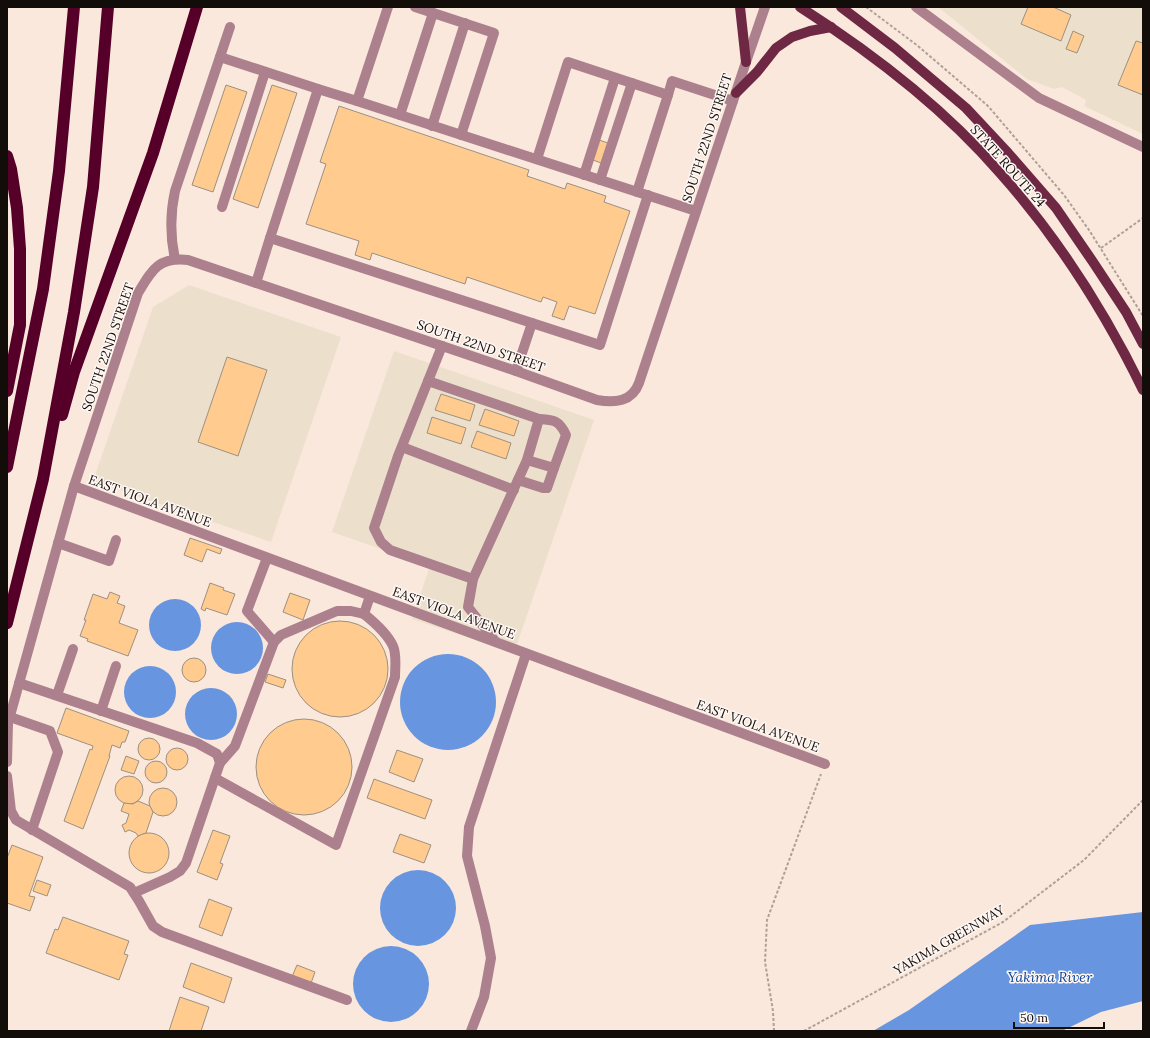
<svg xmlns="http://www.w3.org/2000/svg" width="1150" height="1038" viewBox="0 0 1150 1038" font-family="Lora,serif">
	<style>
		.industrial { fill: #ece0cc }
		.water { fill: #6795df }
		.building { fill: #ffcb8e; stroke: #9d9083 }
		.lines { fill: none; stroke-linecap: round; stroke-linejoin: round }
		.path { stroke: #aea097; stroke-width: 2; stroke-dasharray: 3 2; stroke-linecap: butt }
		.minor { stroke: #ac818d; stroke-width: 10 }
		.major { stroke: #6f2843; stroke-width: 10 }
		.highway { stroke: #560029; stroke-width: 12 }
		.labels { text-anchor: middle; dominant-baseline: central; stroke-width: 3; stroke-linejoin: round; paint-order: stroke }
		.street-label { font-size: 13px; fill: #120d09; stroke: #fff7f3 }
		.water-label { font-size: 14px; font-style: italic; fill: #0b449a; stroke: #fff7f3 }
	</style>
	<rect width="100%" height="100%" fill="#fae8dc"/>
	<g class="industrial">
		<polygon points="938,7 1143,7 1143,134 1084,106 1086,100 1062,87 1054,89 1027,79"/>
		<polygon points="189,285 341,337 271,542 93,481 153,307"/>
		<polygon points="394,351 594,420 514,653 412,619 430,566 332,532"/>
	</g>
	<g class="water">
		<circle cx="175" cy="625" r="26"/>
		<circle cx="237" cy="648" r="26"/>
		<circle cx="448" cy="702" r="48"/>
		<circle cx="150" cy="692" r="26"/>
		<circle cx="211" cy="714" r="26"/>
		<circle cx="418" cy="908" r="38"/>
		<polygon points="1143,912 1143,1001 1101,1012 1062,1031 873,1031 909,1010 1030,925"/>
		<circle cx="391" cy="984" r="38"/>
	</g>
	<g class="building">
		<polygon points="1028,7 1053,7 1071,15 1061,41 1021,24"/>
		<polygon points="1073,31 1084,36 1077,53 1066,49"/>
		<polygon points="1136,41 1143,43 1143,95 1118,85"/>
		<polygon points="226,85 247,92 213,192 192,185"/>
		<polygon points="272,85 297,93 258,208 233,199"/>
		<polygon points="339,106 529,170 527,176 565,189 567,183 606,196 604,202 630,211 595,314 569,306 564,320 552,316 557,302 543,297 541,302 467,277 465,284 372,253 370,260 355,255 359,241 306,224 326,164 320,162"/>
		<polygon points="599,140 608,143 601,163 593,160"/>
		<polygon points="227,357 267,370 238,456 198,442"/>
		<polygon points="441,394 475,405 470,421 435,410"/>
		<polygon points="485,409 519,421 514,436 479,425"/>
		<polygon points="432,417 466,428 461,444 427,433"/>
		<polygon points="477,431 511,443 506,459 471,447"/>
		<polygon points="190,538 222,549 220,554 207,549 202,562 184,555"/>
		<polygon points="210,583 224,588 223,590 235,594 227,615 206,608 205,611 201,609"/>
		<polygon points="110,592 120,596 117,603 125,606 119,623 138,630 128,656 87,641 88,639 80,636 86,620 84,620 93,594 107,599"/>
		<polygon points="290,593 310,600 303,620 283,612"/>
		<circle cx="340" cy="669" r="48"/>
		<circle cx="194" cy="670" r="12"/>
		<polygon points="268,674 286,680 283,688 265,682"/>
		<polygon points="66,708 129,731 125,742 122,742 120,748 112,745 109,756 110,756 83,829 64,821 90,749 92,750 93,746 57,733"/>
		<circle cx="304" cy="767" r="48"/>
		<circle cx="149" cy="749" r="11"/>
		<circle cx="177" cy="759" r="11"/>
		<polygon points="397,750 423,759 414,782 389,772"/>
		<polygon points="126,756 139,761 134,774 121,770"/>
		<circle cx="156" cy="772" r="11"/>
		<circle cx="129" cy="790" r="14"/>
		<polygon points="374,779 432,800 425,819 367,798"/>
		<circle cx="163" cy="802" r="14"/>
		<polygon points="138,801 150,806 153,812 146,833 138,836 136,833 129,830 125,832 122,825 126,823 129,814 121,811 124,803 133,804"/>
		<polygon points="213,830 230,836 220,863 223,864 217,880 197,872"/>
		<circle cx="149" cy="853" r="20"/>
		<polygon points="400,834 431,845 424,863 393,852"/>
		<polygon points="12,845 43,857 29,896 35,897 30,911 7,903 7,858"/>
		<polygon points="37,880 51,885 47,896 33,891"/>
		<polygon points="209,899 232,908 222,936 199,927"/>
		<polygon points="63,917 129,941 124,954 128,955 119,980 46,953 55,929 58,930"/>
		<polygon points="191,963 232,978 224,1003 183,987"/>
		<polygon points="297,965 315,972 310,986 291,979"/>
		<polygon points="180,997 209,1007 201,1031 169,1031"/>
	</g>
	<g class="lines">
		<g class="path">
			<polyline points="866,7 918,46 988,106 1064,195 1089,230 1143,316"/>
			<polyline points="1101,248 1143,218"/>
			<polyline points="774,1031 773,1011 765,962 767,920 821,774"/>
			<polyline points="804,1031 1003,922 1084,860 1143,800"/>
		</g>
		<g class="minor">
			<polyline points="388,7 357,101 696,211"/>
			<polyline points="415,7 494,33 461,135"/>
			<polyline points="916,7 1039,98 1143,147"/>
			<polyline points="220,57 318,89"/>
			<polyline points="668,95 672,81 733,101"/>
			<polyline points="357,101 318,89 270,238 600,345 648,195"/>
			<polyline points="400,115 433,13"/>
			<polyline points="432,126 465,23"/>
			<polyline points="537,159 568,62 668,95 637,192"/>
			<polyline points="584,175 615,78"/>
			<polyline points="600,180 632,83"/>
			<polyline points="222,207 265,72"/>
			<path d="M175 259C170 236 170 214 175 191L230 27"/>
			<polyline points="256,283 270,238"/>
			<polyline points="442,346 398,456 374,528 381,542 390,550 473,579 468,607 495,641"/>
			<polyline points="516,371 532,323"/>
			<polyline points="428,381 539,419 527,460 473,579"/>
			<polyline points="402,447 514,490"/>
			<path d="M527 460 554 468 566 435C559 420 554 420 539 419"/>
			<polyline points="518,480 543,488 547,488 554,468"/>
			<polyline points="74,486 825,764"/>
			<polyline points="58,543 109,561 116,540"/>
			<polyline points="267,558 247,611 274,642"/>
			<polyline points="19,683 197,743 217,754 220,763 186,863 180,871 170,877 134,893"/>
			<polyline points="57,695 73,649"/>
			<polyline points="101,711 116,666"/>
			<polyline points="10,717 50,731 58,752 32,830"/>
			<path d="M7 762 8 723 74 486 138 293C152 270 158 257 188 260L516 371 597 400C615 403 632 402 639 383L746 62 765 7"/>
			<polyline points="220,763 235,746 274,642 281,635 337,611 351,611 364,614 370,596"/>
			<polyline points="7,776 11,811 16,820 130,887 139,901 153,926 162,932 347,1000"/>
			<path d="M215 778 336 845 395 677C395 667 397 655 393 646 387 633 374 622 364 614"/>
			<polyline points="471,1031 484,997 491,958 485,926 467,856 469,827 526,654"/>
		</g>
		<g class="major">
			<polyline points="740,7 746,62"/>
			<path d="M800 7C872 53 944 108 1000 173 1058 238 1105 312 1143 390"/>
			<polyline points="841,7 895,48 966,108 1008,153 1056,208 1093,262 1126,312 1143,344"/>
			<polyline points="736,93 757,72 776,48 792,37 810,31 831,27"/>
		</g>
		<g class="highway">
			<polyline points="7,156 11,169 17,208 20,249 20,325 7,391"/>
			<polyline points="62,415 74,372 153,153 197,7"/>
			<polyline points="7,467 43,289 59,171 74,7"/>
			<polyline points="7,623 43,479 74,312 93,187 108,7"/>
		</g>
	</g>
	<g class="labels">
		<g class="street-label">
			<text transform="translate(707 138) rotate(-72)">SOUTH 22ND STREET</text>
			<text transform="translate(1008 166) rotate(48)">STATE ROUTE 24</text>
			<text transform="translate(481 346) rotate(19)">SOUTH 22ND STREET</text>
			<text transform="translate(108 347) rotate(-71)">SOUTH 22ND STREET</text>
			<text transform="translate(150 501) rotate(20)">EAST VIOLA AVENUE</text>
			<text transform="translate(454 613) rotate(20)">EAST VIOLA AVENUE</text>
			<text transform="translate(758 726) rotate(20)">EAST VIOLA AVENUE</text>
			<text transform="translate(949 940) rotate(-30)">YAKIMA GREENWAY</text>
		</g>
		<g class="water-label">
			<text x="1050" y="977">Yakima River</text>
		</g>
	</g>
	<rect width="1150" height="1038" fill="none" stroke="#120d09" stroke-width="16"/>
	<path d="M1014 1022v6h90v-6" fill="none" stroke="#120d09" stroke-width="2"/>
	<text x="1020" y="1022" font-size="12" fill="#120d09" stroke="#fff7f3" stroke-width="3" paint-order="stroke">50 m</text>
</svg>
